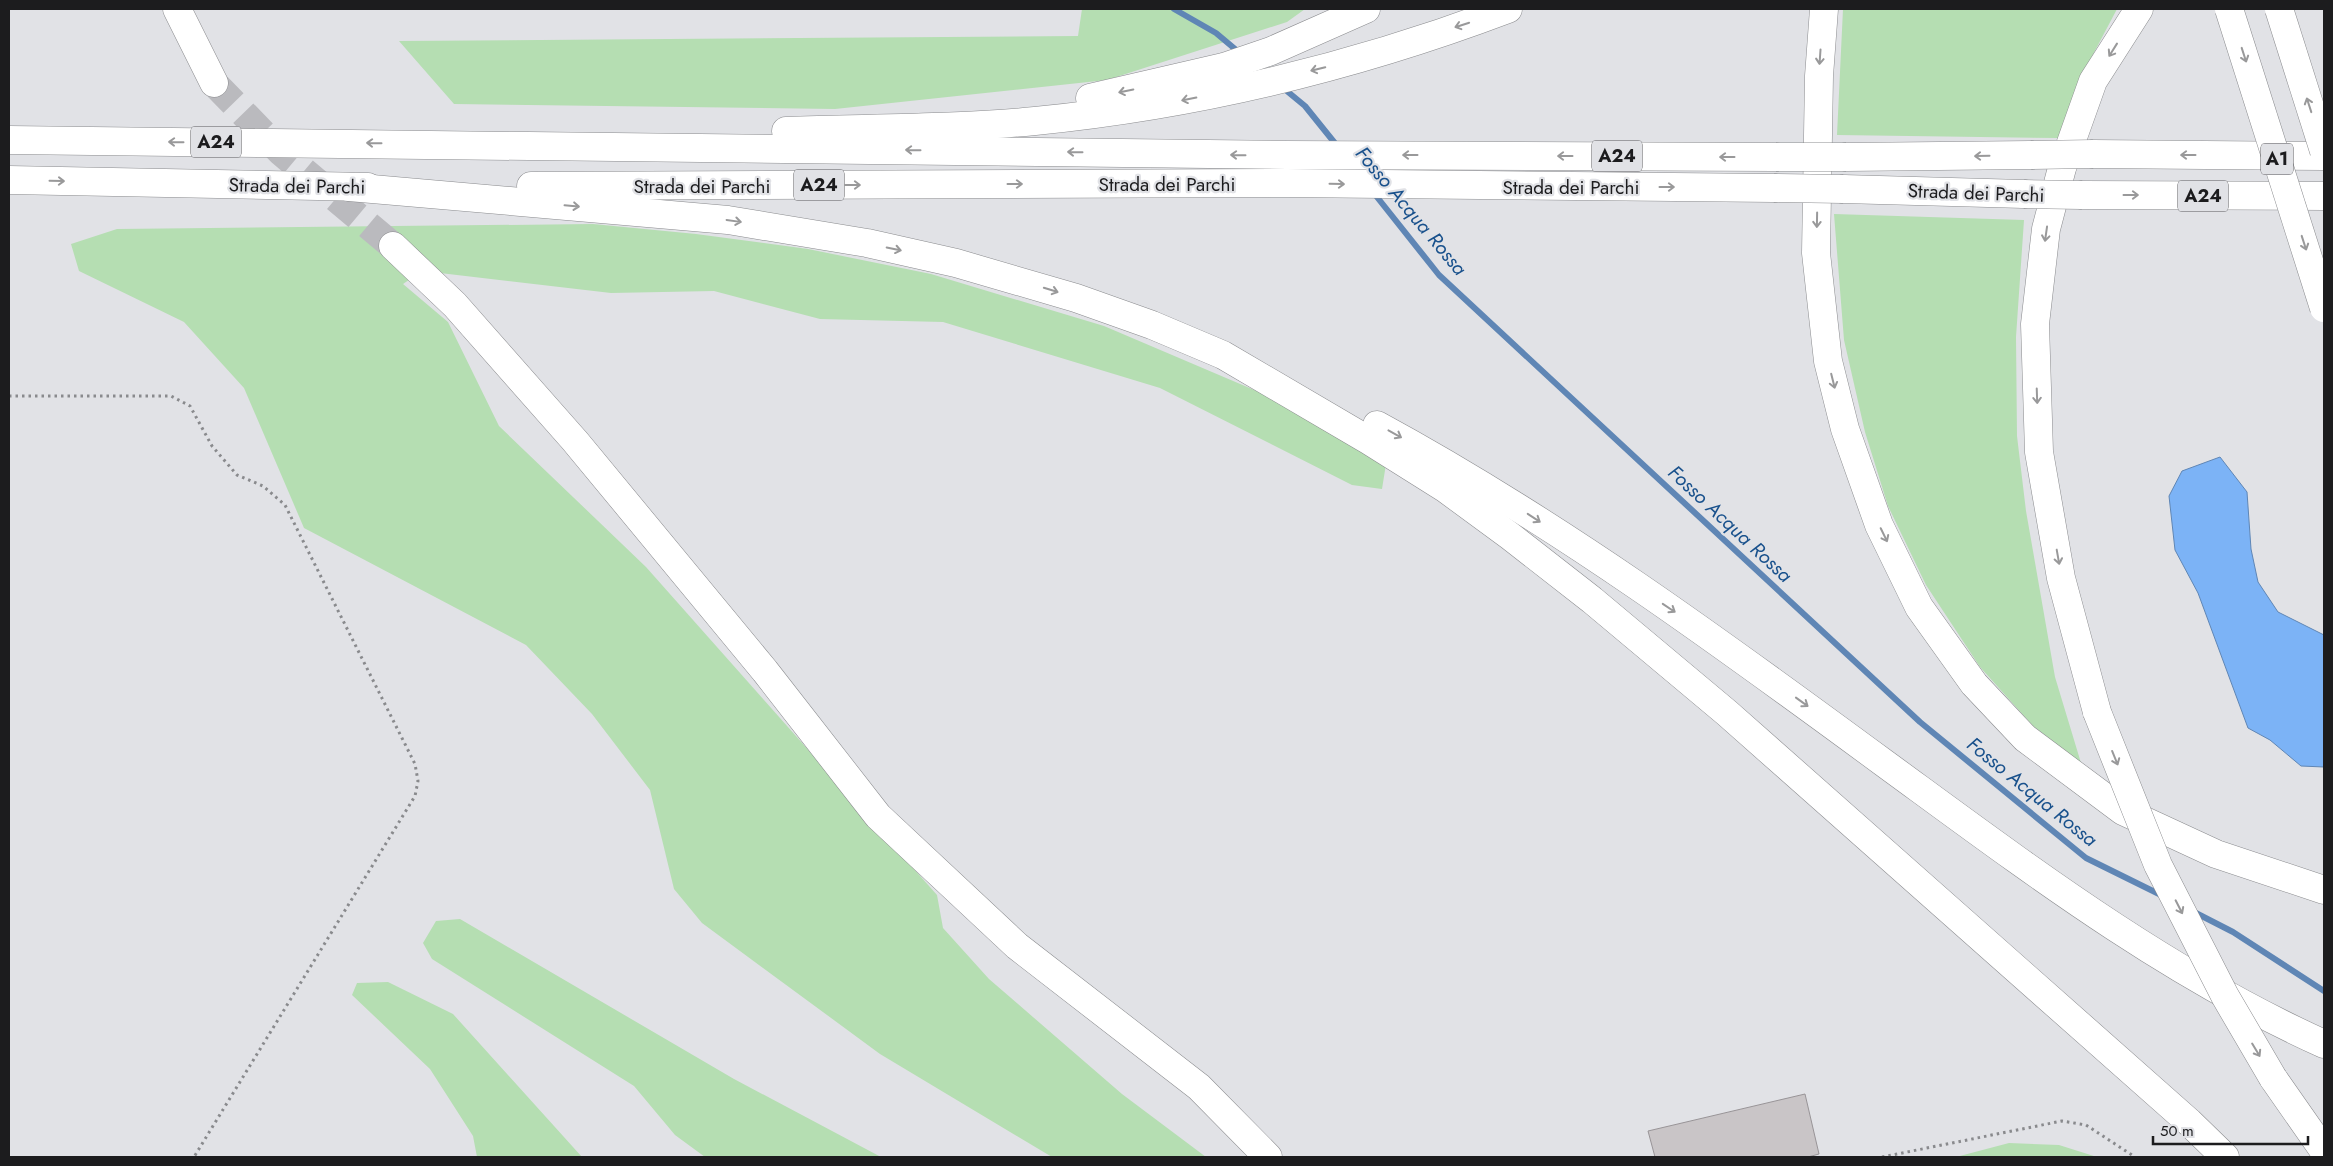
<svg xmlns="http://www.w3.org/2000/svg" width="2333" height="1166" viewBox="0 0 2333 1166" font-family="Jost,sans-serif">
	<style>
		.green { fill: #b5deb2 }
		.water { fill: #7cb3f6; stroke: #5f86b5 }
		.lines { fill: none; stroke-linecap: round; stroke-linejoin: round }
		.stream { stroke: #5f86b5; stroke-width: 6 }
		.building { fill: #c9c5c7; stroke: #989497 }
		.minor-tunnel { stroke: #bababe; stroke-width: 28; stroke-dasharray: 28 14; stroke-linecap: butt }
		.minor-casing { stroke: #8a8b8e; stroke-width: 29 }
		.highway-casing { stroke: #8a8b8e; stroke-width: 29 }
		.path { stroke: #898a8d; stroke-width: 3; stroke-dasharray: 2.5 4; stroke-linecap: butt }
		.minor { stroke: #fff; stroke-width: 28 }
		.highway { stroke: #fff; stroke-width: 28 }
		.highway-bridge-casing { stroke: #8a8b8e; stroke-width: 29; stroke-linecap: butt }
		.highway-bridge { stroke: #fff; stroke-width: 28 }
		.oneway { stroke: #99999a }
		.labels { text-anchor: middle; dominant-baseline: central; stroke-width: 4.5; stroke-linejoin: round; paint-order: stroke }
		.shield { fill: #e1e2e6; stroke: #57575a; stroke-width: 1 }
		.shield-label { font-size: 18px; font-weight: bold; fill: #1c1c1e }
		.street-label { font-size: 19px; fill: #1c1c1e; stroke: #e1e2e6 }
		.water-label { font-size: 20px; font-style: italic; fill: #19518c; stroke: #e1e2e6 }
	</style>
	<rect width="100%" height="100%" fill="#e1e2e6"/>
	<g class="green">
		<polygon points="1082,9 1305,9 1287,22 1107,80 835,109 454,104 399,41 1078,36"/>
		<polygon points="1843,9 2117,9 2079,81 2058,138 1837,135"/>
		<polygon points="1834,214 2024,220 2016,337 2017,436 2026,511 2055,677 2081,763 2033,726 1980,667 1926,585 1888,506 1865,432 1844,340"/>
		<polygon points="593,224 696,234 808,249 931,274 1104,326 1266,395 1386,464 1382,489 1352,485 1160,388 943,322 820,319 714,291 611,293 440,273 425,269 403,284 448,322 499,426 646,567 937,895 943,928 989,979 1122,1094 1206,1157 1052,1157 880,1054 702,923 674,889 650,790 592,714 526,645 304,528 244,388 184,322 79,271 71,244 117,229"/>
		<polygon points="460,919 734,1079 881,1157 705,1157 675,1135 634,1086 432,959 423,943 436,921"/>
		<polygon points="388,982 453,1014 582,1157 477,1157 473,1136 430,1069 352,995 357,983"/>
		<polygon points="2009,1143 2059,1145 2097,1157 1956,1157"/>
	</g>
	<polygon class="water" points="2220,457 2247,492 2251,549 2258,582 2278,612 2324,635 2324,767 2301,766 2270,740 2248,728 2198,593 2175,550 2169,496 2182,471"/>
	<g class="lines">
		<g class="stream">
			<polyline points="1174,9 1216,33 1241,54"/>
			<polyline points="1282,87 1305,106 1338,147"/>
			<polyline points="1373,192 1439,275 1920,722 2086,858 2163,896"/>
			<polyline points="2192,911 2233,932 2324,991"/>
		</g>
	</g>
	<polygon class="building" points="1805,1094 1819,1154 1808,1157 1655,1157 1648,1131"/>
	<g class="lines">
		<polyline class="minor-tunnel" points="214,83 281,152 393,246"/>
		<g class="minor-casing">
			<g id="minor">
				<polyline points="177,9 214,83"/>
				<polyline points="393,246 455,305 575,441 765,671 878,816 1017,946 1199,1087 1268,1157"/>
			</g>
		</g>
		<g class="highway-casing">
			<g id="highway">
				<polyline points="1824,9 1819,76 1816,253 1828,361 1845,429 1879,525 1919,607 1974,684 2025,738 2123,811 2216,854 2324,890"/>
				<polyline points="1090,98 1224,67 1271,51 1366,9"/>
				<path d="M786 131C869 128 953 129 1035 121 1197 105 1357 66 1508 9"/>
				<polyline points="9,140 1287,155 1776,157"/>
				<polyline points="2093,154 2324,156"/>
				<polyline points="1846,157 2031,155"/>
				<polyline points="9,180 368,187"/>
				<polyline points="531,186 1288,183 1774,188"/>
				<polyline points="349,187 728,220 867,243 956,263 1076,298 1152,325 1223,355 1368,440 1446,489 1510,536 1592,600 1727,713 2189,1122 2225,1157"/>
				<polyline points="1843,189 2024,194"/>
				<polyline points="2082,195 2324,196"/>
				<path d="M1377 425C1556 522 1721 643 1884 763 2025 866 2164 972 2324 1044"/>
				<polyline points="2097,712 2061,578 2039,452 2035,324 2046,229 2062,168 2093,81 2139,9"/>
				<polyline points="2273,1078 2324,1151"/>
			</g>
		</g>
		<g class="path">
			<polyline points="9,396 171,396 190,406 212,446 237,475 263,486 285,505 415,764 418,781 415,796 194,1157"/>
			<polyline points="1882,1157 2062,1121 2086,1125 2135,1157"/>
		</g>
		<use href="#minor" class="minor"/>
		<use href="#highway" class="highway"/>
		<g class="highway-bridge-casing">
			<g id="highway-bridge">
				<polyline points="2229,9 2324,308"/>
				<polyline points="2279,9 2324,151"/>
				<polyline points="2031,155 2093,154"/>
				<polyline points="1776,157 1846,157"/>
				<polyline points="1774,188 1843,189"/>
				<polyline points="2024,194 2082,195"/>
				<polyline points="2097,712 2158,865 2225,996 2273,1078"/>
			</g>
		</g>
		<use href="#highway-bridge" class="highway-bridge"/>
	</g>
	<defs><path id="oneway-shaft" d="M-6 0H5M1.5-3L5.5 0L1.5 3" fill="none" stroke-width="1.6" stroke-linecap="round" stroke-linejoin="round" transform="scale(1.25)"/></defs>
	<g class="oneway">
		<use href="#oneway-shaft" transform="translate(1462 25) rotate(162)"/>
		<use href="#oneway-shaft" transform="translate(2113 50) rotate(122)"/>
		<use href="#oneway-shaft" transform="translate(2244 55) rotate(72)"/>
		<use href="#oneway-shaft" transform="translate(1820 57) rotate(94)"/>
		<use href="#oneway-shaft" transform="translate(1318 69) rotate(166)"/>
		<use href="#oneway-shaft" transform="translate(1126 91) rotate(168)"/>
		<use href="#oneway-shaft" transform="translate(1189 99) rotate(169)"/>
		<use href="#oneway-shaft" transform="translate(2309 105) rotate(-108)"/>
		<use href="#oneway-shaft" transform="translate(176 142) rotate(-179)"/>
		<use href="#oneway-shaft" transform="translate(374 143) rotate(-179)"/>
		<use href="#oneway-shaft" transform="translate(913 150) rotate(-179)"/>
		<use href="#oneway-shaft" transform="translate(1075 152) rotate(-179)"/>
		<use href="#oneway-shaft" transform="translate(1238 155) rotate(-179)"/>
		<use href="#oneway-shaft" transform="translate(1410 155) rotate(180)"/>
		<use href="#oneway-shaft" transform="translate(2188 155) rotate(-180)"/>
		<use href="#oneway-shaft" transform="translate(1565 156) rotate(-180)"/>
		<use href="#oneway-shaft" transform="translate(1982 156) rotate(179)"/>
		<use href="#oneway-shaft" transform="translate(1727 157) rotate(-180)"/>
		<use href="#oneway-shaft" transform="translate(57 181) rotate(1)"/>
		<use href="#oneway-shaft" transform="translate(1015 184)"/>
		<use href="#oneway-shaft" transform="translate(1337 184) rotate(1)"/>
		<use href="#oneway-shaft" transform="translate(853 185)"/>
		<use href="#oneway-shaft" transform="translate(1667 187)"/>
		<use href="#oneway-shaft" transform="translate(2131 195)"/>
		<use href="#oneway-shaft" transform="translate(572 206) rotate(5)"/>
		<use href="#oneway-shaft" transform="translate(1817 220) rotate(91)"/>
		<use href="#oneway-shaft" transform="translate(734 221) rotate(8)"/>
		<use href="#oneway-shaft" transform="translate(2046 234) rotate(98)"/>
		<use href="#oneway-shaft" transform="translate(2304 243) rotate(72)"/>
		<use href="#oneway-shaft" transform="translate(894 249) rotate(12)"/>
		<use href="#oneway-shaft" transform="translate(1051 290) rotate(17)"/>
		<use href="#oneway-shaft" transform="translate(1833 381) rotate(76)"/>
		<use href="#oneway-shaft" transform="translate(2037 396) rotate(88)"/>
		<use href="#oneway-shaft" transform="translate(1395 434) rotate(29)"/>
		<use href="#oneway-shaft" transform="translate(1534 518) rotate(33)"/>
		<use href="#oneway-shaft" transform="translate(1884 535) rotate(64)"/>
		<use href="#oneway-shaft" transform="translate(2058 557) rotate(80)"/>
		<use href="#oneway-shaft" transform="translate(1669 608) rotate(34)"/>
		<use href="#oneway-shaft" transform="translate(1802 702) rotate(36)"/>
		<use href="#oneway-shaft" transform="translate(2115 758) rotate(68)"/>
		<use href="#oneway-shaft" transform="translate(2179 907) rotate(63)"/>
		<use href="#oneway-shaft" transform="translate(2256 1050) rotate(59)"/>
	</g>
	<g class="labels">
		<g class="shield">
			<rect x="191" y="126.5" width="50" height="31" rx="4"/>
			<rect x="1592" y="140.5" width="50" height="31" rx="4"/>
			<rect x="2261" y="143.5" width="32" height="31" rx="4"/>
			<rect x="794" y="169.5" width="50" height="31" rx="4"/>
			<rect x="2178" y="180.5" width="50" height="31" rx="4"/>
		</g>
		<g class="shield-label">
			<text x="216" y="142">A24</text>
			<text x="1617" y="156">A24</text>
			<text x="2277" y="159">A1</text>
			<text x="819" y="185">A24</text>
			<text x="2203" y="196">A24</text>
		</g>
		<g class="street-label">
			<text x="1167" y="184">Strada dei Parchi</text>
			<text transform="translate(297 186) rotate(1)">Strada dei Parchi</text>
			<text x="702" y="186">Strada dei Parchi</text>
			<text x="1571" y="187">Strada dei Parchi</text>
			<text transform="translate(1976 193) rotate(2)">Strada dei Parchi</text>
		</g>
		<g class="water-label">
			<text transform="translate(1411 211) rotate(50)">Fosso Acqua Rossa</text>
			<text transform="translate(1730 524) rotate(43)">Fosso Acqua Rossa</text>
			<text transform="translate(2032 792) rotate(39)">Fosso Acqua Rossa</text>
		</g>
	</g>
	<rect width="2333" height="1166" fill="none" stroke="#1c1c1e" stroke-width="20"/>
	<path d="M2153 1136v8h155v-8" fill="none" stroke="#1c1c1e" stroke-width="2.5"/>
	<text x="2160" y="1136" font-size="15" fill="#1c1c1e" stroke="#e1e2e6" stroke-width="4" paint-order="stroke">50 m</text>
</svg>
